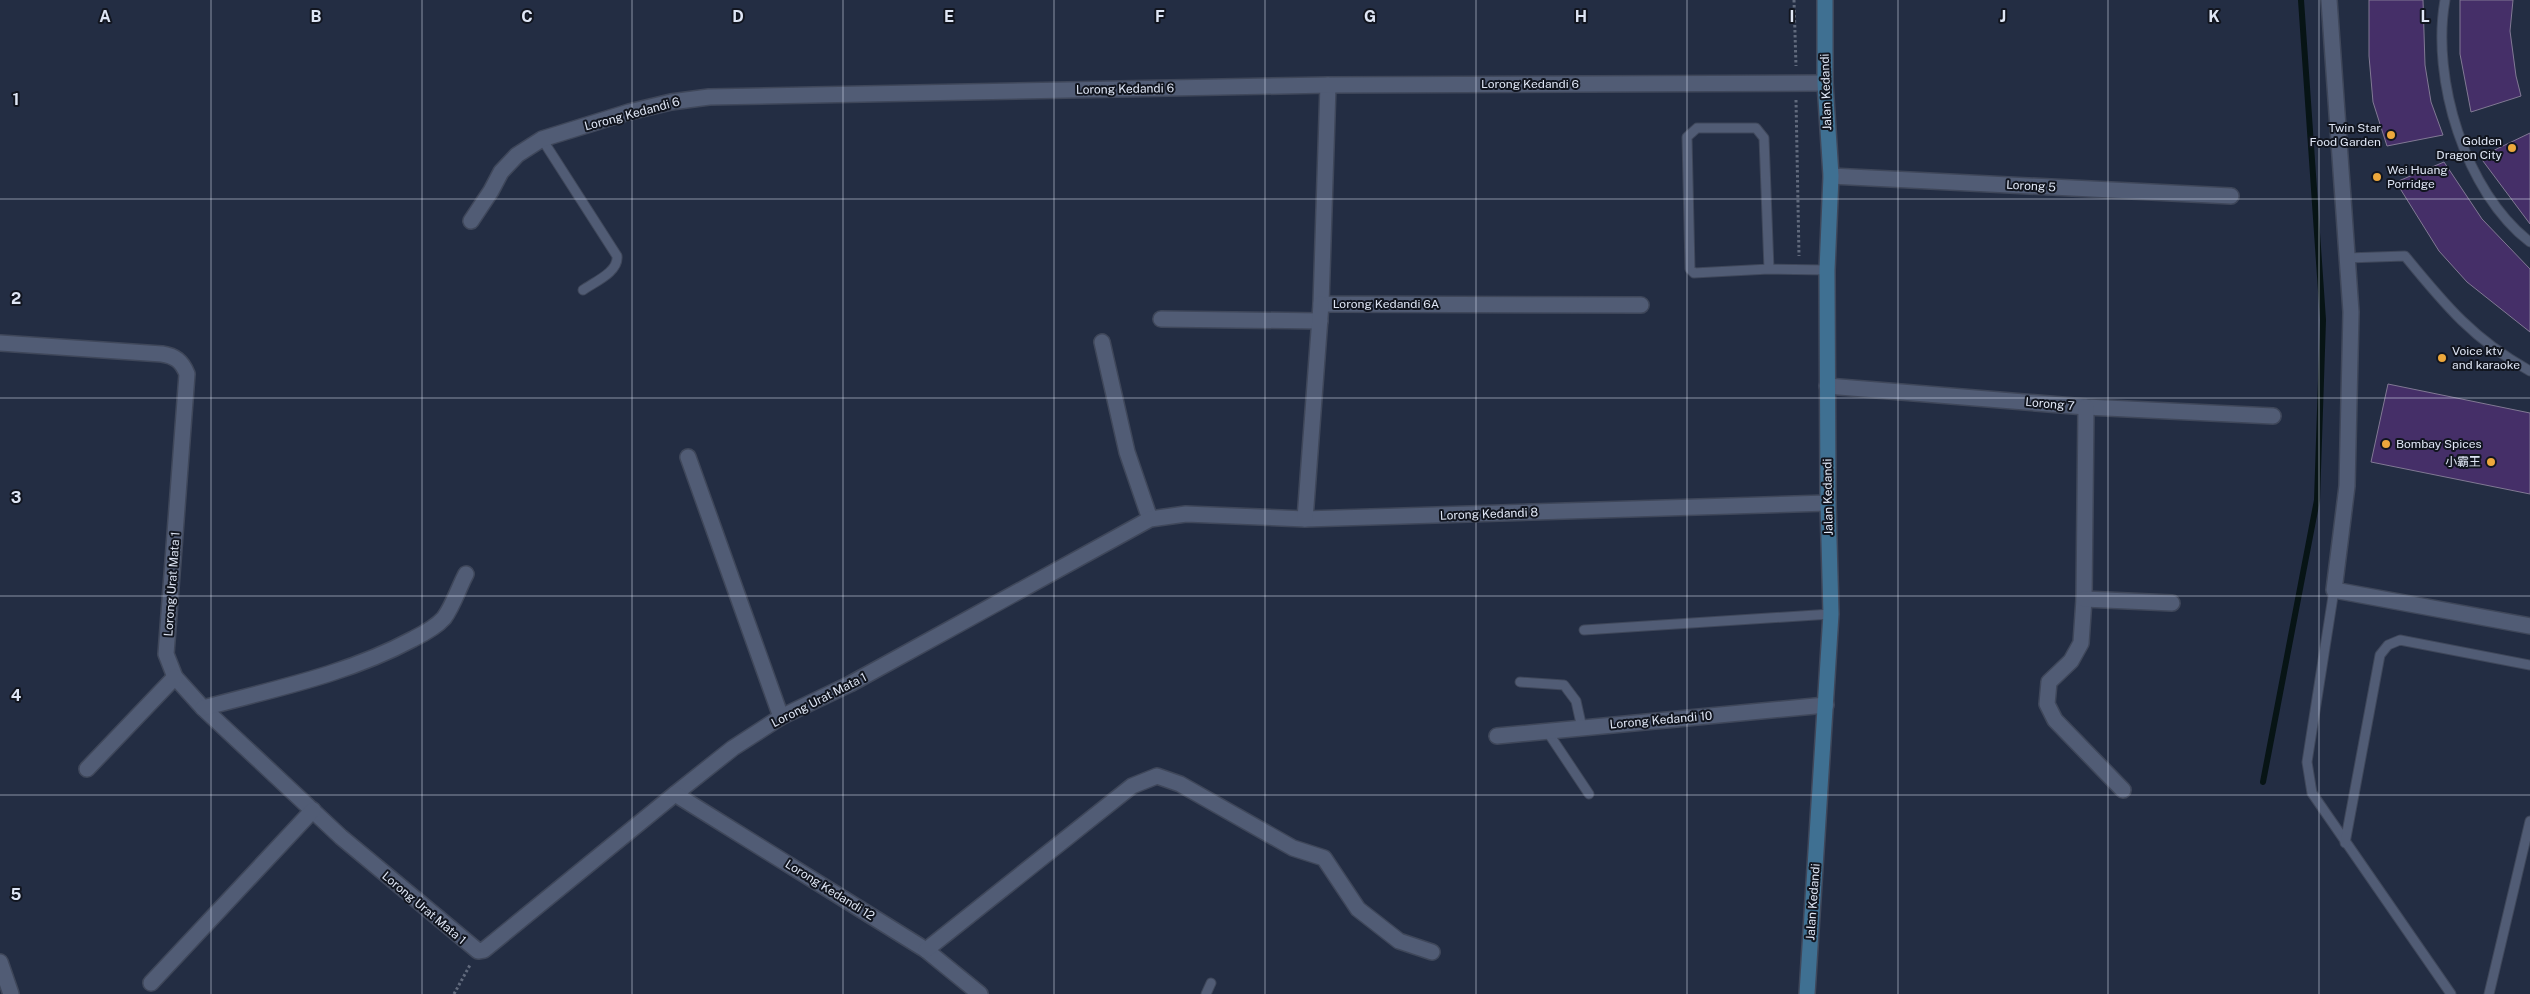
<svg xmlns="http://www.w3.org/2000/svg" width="2530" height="994" viewBox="0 0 2530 994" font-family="'Public Sans','Noto Sans SC',sans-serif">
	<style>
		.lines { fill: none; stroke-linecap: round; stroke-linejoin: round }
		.stream { stroke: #071415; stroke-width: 6 }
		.building { fill: #452f68; stroke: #817994 }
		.lane-casing { stroke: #3f475a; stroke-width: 11 }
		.street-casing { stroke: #3f475a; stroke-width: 18 }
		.secondary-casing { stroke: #3f475a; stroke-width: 18 }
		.path { stroke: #616a7d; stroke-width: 3; stroke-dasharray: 2.5 2.5; stroke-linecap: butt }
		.lane { stroke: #515c75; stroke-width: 9 }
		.street { stroke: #515c75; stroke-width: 15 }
		.secondary { stroke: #3f7092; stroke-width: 15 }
		.grid { fill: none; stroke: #dfe6f5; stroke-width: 1; stroke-opacity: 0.55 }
		.poi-dot { fill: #eda83c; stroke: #11151f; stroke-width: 2 }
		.labels { text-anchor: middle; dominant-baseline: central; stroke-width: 4; stroke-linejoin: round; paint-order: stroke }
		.street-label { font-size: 12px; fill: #dfe6f5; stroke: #11151f }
		.poi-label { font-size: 12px; fill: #dfe6f5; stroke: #11151f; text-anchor: end }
		.grid-label { font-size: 16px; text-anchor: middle; font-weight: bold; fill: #dfe6f5; stroke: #11151f; stroke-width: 4; stroke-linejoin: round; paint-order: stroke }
	</style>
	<rect width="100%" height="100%" fill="#232d43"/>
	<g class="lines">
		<polyline class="stream" points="2263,782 2317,500 2323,320 2301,0"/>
	</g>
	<g class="building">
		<polygon points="2369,0 2423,0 2425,65 2431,102 2443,135 2387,146 2373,102 2369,56"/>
		<polygon points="2460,0 2513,0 2510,31 2516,76 2521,96 2471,112 2460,54"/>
		<polygon points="2530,133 2530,224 2480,157"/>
		<polygon points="2444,162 2482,219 2530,269 2530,332 2467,282 2439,251 2396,182"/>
		<polygon points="2388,384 2530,413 2530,494 2371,462"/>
	</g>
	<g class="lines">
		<g class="lane-casing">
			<g id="lane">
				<path d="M2445 0C2431 79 2465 192 2530 242"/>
				<path d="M542 139 617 256C619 272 594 282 583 290"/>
				<path d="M2347 258 2405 256C2445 305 2474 340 2530 371"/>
				<polyline points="1769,269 1764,138 1756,128 1697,128 1687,137 1690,269 1694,273 1769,269 1827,270"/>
				<polyline points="2334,590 2307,762 2312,793 2451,994"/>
				<polyline points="1584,630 1831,614"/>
				<polyline points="1520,682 1564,685 1576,701 1582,728"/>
				<polyline points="1547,731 1589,794"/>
				<polyline points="2345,843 2380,655 2388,645 2400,640 2530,665"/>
				<polyline points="1206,994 1211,983"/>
				<polyline points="2489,994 2530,821"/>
			</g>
		</g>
		<g class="street-casing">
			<g id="street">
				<polyline points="2329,0 2351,312 2347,486 2334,590 2530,626"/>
				<polyline points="1328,85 1321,304 1641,305"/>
				<polyline points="1831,176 2231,196"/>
				<polyline points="471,221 491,191 501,172 517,155 542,139 629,112 671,102 709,97 1328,85 1825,83"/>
				<polyline points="1161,319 1320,321"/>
				<polyline points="1102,342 1127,452 1150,519"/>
				<path d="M0 343 162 354C175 356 182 361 187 374L166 654 175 677 203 708 341 837 478 951 484 950 675 794 733 748 781 717 850 684 1150 519 1186 514 1305 519 1828 503"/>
				<polyline points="1827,386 2086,407 2273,416"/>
				<polyline points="2086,407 2084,599 2081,643 2071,661 2049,682 2047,704 2055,720 2123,790"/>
				<polyline points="688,457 781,717"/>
				<polyline points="1305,519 1321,304"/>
				<polyline points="2084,599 2172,603"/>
				<path d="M203 708C274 689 348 674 413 639 423 634 436 627 444 618 453 606 459 587 466 574"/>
				<polyline points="1497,736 1826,705"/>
				<polyline points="87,769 175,677"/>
				<polyline points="675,794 926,950 980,994"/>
				<polyline points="926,950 1132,786 1157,776 1180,784 1293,848 1324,858 1358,909 1399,941 1432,952"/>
				<polyline points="0,962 11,994"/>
				<polyline points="151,983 313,810"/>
			</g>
		</g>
		<g class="secondary-casing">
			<polyline id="secondary" points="1807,994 1831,614 1828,503 1827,270 1831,176 1825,83 1825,0"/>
		</g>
		<g class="path">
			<polyline points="1794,0 1796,66"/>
			<polyline points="1796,100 1799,256"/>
			<polyline points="454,994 470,965"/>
		</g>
		<use href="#lane" class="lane"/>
		<use href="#street" class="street"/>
		<use href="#secondary" class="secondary"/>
	</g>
	<path class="grid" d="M211 0V994M422 0V994M632 0V994M843 0V994M1054 0V994M1265 0V994M1476 0V994M1687 0V994M1898 0V994M2108 0V994M2319 0V994M0 199H2530M0 398H2530M0 596H2530M0 795H2530"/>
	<g class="poi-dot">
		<circle cx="2391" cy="135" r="5"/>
		<circle cx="2512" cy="148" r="5"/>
		<circle cx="2377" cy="177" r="5"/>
		<circle cx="2442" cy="358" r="5"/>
		<circle cx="2386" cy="444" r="5"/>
		<circle cx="2491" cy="462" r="5"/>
	</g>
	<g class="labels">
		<g class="street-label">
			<text x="1530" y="84">Lorong Kedandi 6</text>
			<text transform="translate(1125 89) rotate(-1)">Lorong Kedandi 6</text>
			<text transform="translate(1826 92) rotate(-92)">Jalan Kedandi</text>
			<text transform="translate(632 114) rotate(-15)">Lorong Kedandi 6</text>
			<text transform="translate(2031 186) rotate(3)">Lorong 5</text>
			<text x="1386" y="304">Lorong Kedandi 6A</text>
			<text transform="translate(2050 404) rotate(5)">Lorong 7</text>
			<text transform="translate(1828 497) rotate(-91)">Jalan Kedandi</text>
			<text transform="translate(1489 514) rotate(-2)">Lorong Kedandi 8</text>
			<text transform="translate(172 584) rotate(-86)">Lorong Urat Mata 1</text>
			<text transform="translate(819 700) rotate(-27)">Lorong Urat Mata 1</text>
			<text transform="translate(1661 720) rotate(-5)">Lorong Kedandi 10</text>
			<text transform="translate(830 890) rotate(32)">Lorong Kedandi 12</text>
			<text transform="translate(1813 902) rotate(-86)">Jalan Kedandi</text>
			<text transform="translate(424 908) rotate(40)">Lorong Urat Mata 1</text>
		</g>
		<g class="poi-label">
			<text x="2381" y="128">Twin Star<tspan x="2381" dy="14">Food Garden</tspan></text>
			<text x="2502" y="141">Golden<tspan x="2502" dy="14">Dragon City</tspan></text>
			<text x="2387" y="170" text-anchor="start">Wei Huang<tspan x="2387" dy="14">Porridge</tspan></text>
			<text x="2452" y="351" text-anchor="start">Voice ktv<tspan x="2452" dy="14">and karaoke</tspan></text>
			<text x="2396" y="444" text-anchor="start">Bombay Spices</text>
			<text x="2481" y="462">小霸王</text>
		</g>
	</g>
	<g class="grid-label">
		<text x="105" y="22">A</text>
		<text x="316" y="22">B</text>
		<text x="527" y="22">C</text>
		<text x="738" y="22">D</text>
		<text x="949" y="22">E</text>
		<text x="1160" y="22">F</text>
		<text x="1370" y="22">G</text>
		<text x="1581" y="22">H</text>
		<text x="1792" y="22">I</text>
		<text x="2003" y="22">J</text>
		<text x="2214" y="22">K</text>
		<text x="2425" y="22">L</text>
		<text x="16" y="105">1</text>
		<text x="16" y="304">2</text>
		<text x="16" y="503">3</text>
		<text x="16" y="701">4</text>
		<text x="16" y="900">5</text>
	</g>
</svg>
